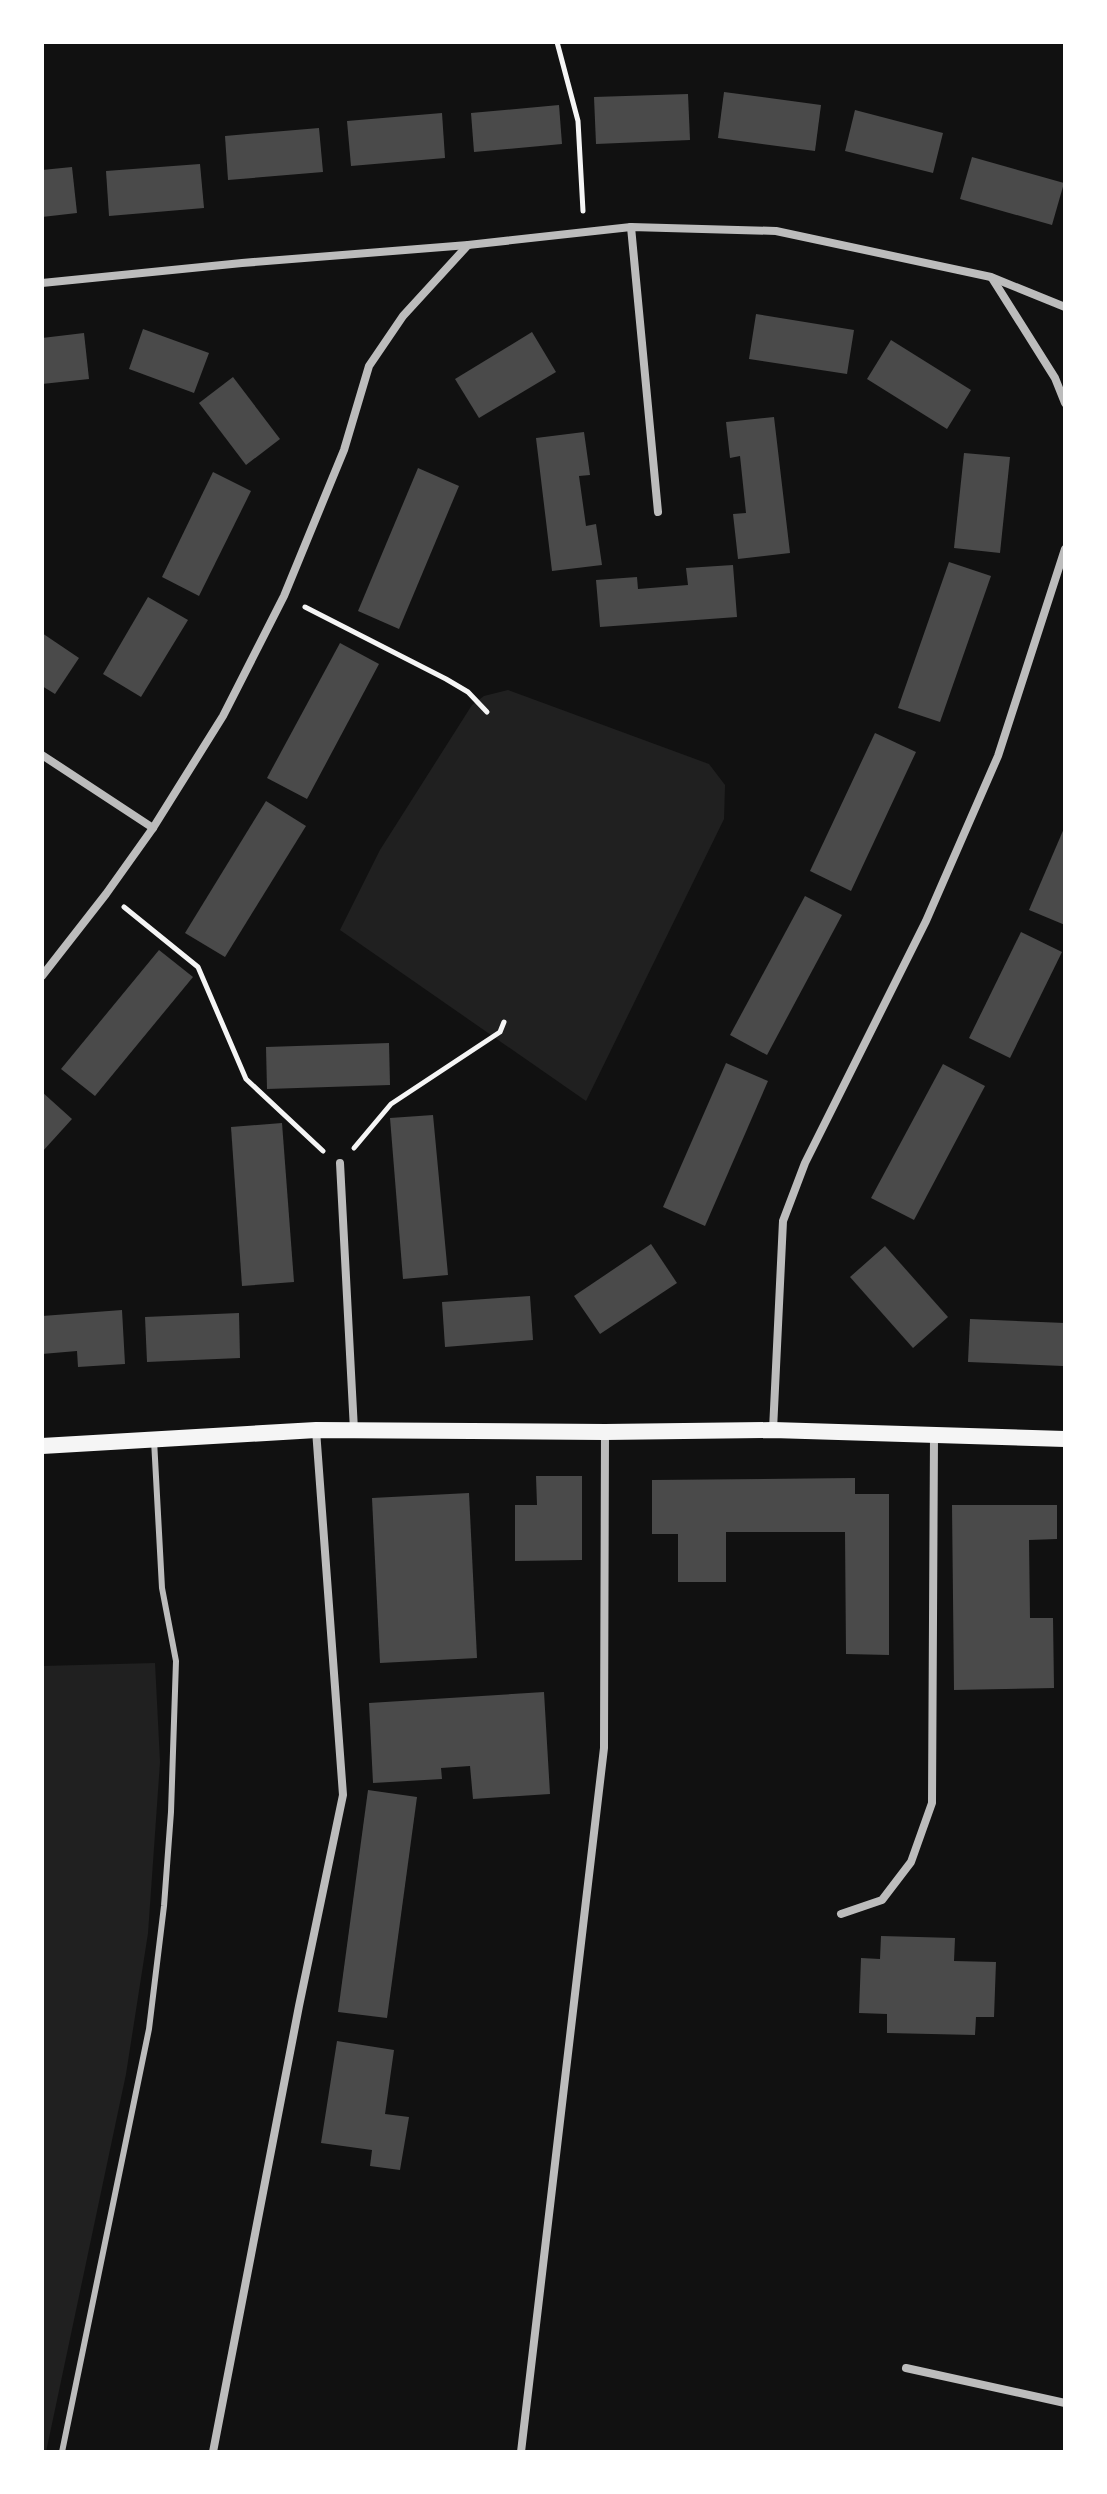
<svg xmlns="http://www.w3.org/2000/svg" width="1107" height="2494" viewBox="0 0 1107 2494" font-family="Merriweather,serif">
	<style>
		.green { fill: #202020 }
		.building { fill: #4a4a4a }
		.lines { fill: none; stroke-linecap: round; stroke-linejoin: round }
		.path { stroke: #f5f5f5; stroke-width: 5 }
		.service { stroke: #bcbcbc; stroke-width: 6 }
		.minor { stroke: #bcbcbc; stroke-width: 8 }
		.secondary { stroke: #f5f5f5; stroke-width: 16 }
	</style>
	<rect width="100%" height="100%" fill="#111"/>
	<g class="green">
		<polygon points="508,690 709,764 725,785 724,819 586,1101 340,930 380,850 472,705 484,696"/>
		<polygon points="155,1663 160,1762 148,1933 126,2074 46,2452 42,2452 42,1666"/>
	</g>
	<g class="building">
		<polygon points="724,92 821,105 815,151 718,138"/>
		<polygon points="688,94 690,140 596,144 594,97"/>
		<polygon points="559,105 562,144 474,152 471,113"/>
		<polygon points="855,110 943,133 933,173 845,151"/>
		<polygon points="442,113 445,158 351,166 347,121"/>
		<polygon points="319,128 323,172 228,180 225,136"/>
		<polygon points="972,157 1064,183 1052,225 960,199"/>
		<polygon points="200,164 204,208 109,216 106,171"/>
		<polygon points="72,167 77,213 42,217 42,170"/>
		<polygon points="756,314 854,330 847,374 749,359"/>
		<polygon points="143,329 209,353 194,393 129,369"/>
		<polygon points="532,332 556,372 479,418 455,379"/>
		<polygon points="84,333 89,379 42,384 42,338"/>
		<polygon points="891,340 971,390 947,429 867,379"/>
		<polygon points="233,377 280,439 246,465 199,403"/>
		<polygon points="774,417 790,553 738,559 733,514 746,513 740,456 730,458 726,422"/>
		<polygon points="584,432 590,475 579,476 586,526 596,524 602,565 552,571 536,438"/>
		<polygon points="964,453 1010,457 1000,553 954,548"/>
		<polygon points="418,468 459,486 399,629 358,611"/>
		<polygon points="213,472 251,491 199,596 162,577"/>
		<polygon points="949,562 991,576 940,722 898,708"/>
		<polygon points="733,565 737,617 600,627 596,580 637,577 638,589 688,585 686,568"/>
		<polygon points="148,597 188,620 141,697 103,674"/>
		<polygon points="42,633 79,658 55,694 42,686"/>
		<polygon points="340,643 379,664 307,799 267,778"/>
		<polygon points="875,733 916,752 851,891 810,871"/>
		<polygon points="266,801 306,826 225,957 185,933"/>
		<polygon points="1065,826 1065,925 1029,910"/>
		<polygon points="805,896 842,915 767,1055 730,1035"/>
		<polygon points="1021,932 1062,952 1010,1058 969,1038"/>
		<polygon points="159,950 193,977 95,1096 61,1069"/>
		<polygon points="389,1043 390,1085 267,1089 266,1047"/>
		<polygon points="726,1063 768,1081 705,1226 663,1207"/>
		<polygon points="943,1064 985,1086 914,1220 871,1198"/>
		<polygon points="42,1092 72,1119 42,1152"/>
		<polygon points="433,1115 448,1275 403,1279 390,1118"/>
		<polygon points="282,1123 294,1282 242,1286 231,1127"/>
		<polygon points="651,1244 677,1283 600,1334 574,1296"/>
		<polygon points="885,1246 948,1317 913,1348 850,1277"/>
		<polygon points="530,1296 533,1340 445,1347 442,1302"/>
		<polygon points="122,1310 125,1364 78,1367 77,1351 42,1354 42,1316"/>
		<polygon points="239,1313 240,1358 147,1362 145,1317"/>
		<polygon points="970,1319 1065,1323 1063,1366 968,1362"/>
		<polygon points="536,1476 582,1476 582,1560 515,1561 515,1505 537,1505"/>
		<polygon points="855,1478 855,1494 889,1494 889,1655 846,1654 845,1532 726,1532 726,1582 678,1582 678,1534 652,1534 652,1480"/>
		<polygon points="469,1493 477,1658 380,1663 372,1498"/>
		<polygon points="952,1505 1057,1505 1057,1539 1029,1540 1030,1618 1053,1618 1054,1688 954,1690"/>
		<polygon points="544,1692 550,1794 473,1799 470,1766 441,1768 442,1779 373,1783 369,1703"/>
		<polygon points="368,1790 417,1797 387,2018 338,2012"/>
		<polygon points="881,1936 955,1938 954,1961 996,1962 994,2017 976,2017 975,2035 887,2033 887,2014 859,2013 861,1958 880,1959"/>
		<polygon points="337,2041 394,2050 385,2114 409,2117 400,2170 370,2166 372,2150 321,2143"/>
	</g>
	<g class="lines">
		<g class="path">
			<polyline points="557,42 578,121 583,211"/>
			<polyline points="305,607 446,679 468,692 487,712"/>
			<polyline points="124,907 198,967 246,1079 323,1151"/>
			<polyline points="354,1148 391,1104 500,1032 504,1022"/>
		</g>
		<polyline class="service" points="62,2452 149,2029 164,1906 171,1812 176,1661 162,1588 154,1440"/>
		<g class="minor">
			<polyline points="631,227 658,512"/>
			<polyline points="992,278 1055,378 1065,403"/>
			<polyline points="42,283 242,263 468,245"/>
			<polyline points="42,755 153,828"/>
			<polyline points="42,976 106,894 153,828 223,716 284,596 344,450 369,366 403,316 468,245 631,227 776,231 991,277 1065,307"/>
			<polyline points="340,1163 354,1430"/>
			<polyline points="773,1430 783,1221 805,1163 926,921 998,756 1065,549"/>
			<polyline points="841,1914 882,1900 911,1862 932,1803 934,1436"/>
			<polyline points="906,2368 1065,2403"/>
			<polyline points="213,2452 299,2006 343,1795 316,1430"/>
			<polyline points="521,2452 604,1748 605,1432"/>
		</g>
		<polyline class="secondary" points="42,1446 316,1430 605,1432 773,1430 1065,1439"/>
	</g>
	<rect width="1107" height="2494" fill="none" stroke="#ffffff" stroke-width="88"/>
</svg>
